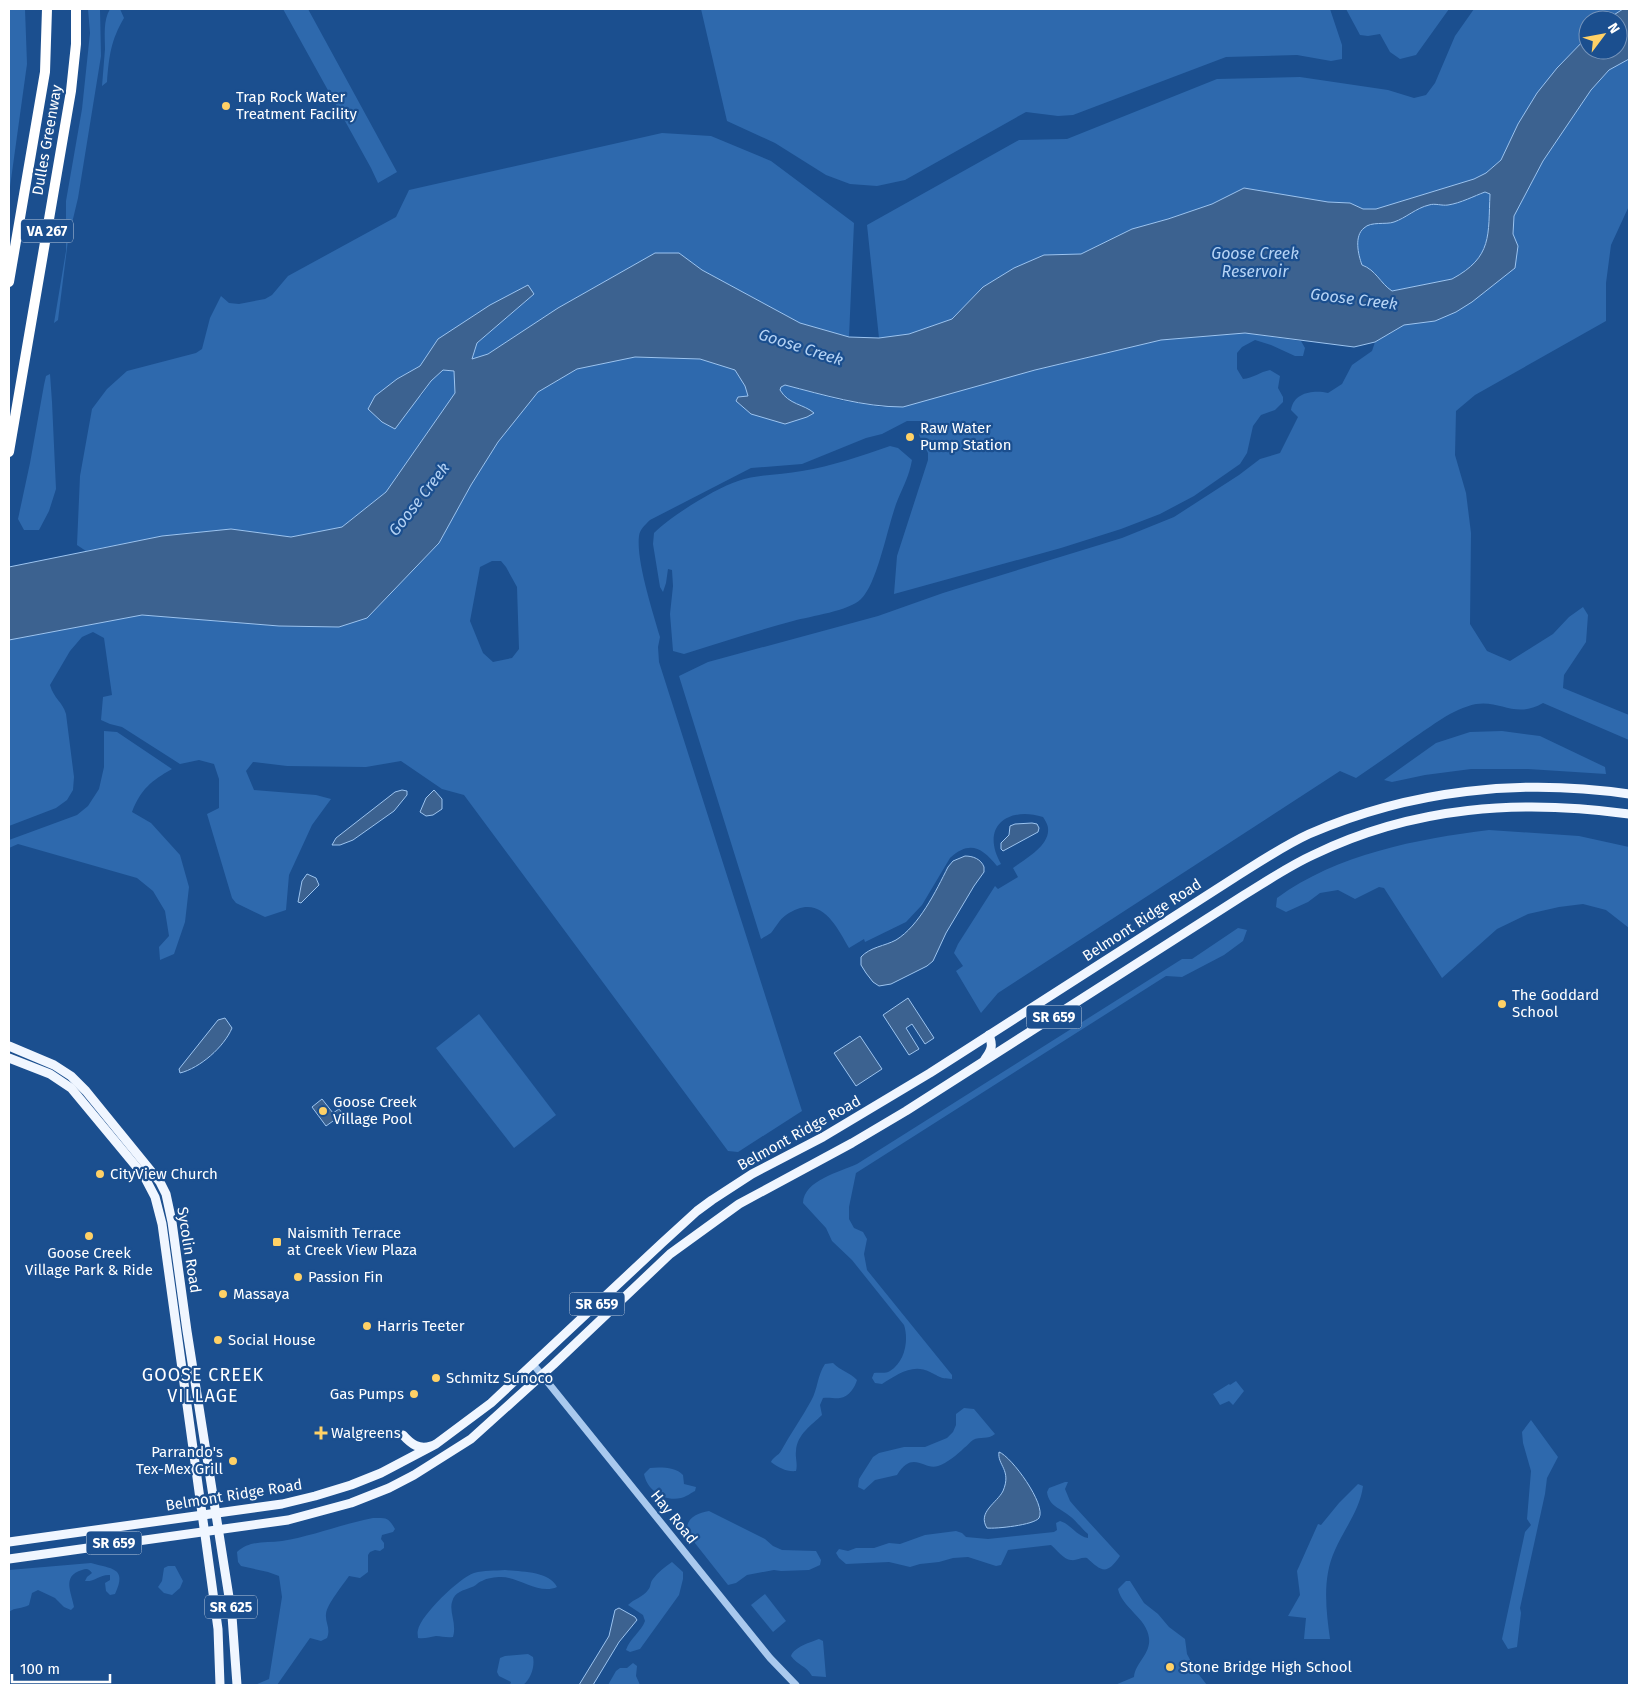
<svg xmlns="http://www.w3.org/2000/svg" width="1638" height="1694" viewBox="0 0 1638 1694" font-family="'Fira Sans',sans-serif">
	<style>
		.green { fill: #2e69ad; fill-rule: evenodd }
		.water { fill: #3c6290; stroke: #9cc4f0; fill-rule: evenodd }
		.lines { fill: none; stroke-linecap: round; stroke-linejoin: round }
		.minor { stroke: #a9c9ee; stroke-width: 7 }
		.major { stroke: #f0f6ff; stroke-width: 9 }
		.highway { stroke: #fff; stroke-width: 10 }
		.poi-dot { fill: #ffd166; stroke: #1b4f8f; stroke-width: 2 }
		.labels { text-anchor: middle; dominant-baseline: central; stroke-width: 4.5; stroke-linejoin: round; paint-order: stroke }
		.shield { fill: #1b4f8f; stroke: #bbcadd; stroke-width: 1 }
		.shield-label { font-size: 14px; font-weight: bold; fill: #fff }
		.poi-label { font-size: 15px; fill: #fff; stroke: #1b4f8f; text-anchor: start }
		.street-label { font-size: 15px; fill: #fff; stroke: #1b4f8f }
		.water-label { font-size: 16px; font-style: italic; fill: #b5d3f5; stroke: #1b4f8f }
		.quarter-label { font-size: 18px; letter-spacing: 1px; fill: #fff; stroke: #1b4f8f }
	</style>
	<rect width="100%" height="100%" fill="#1b4f8f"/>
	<g class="green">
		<polygon points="9,9 25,9 27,64 9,194"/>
		<polygon points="88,9 100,9 101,56 78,198 68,240 58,320 54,323 66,251 66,201 82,109 90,33"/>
		<path d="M110 9H120L124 18C111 40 109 56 107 82L102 86C103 74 104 61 105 49 105 35 103 21 110 9Z"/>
		<polygon points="283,9 308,9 397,172 378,183 371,168"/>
		<polygon points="701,9 1330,9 1342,45 1342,59 1331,61 1297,55 1226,57 1073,115 1058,116 1026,112 905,180 877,186 850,184 826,175 775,143 727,121"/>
		<polygon points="1346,9 1449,9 1416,55 1400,59 1390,52 1380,34 1368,36 1360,35"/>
		<polygon points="1474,9 1623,9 1606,20 1588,20 1588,36 1557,68 1537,93 1518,124 1501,160 1486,173 1474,179 1376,209 1363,209 1350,203 1328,202 1244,188 1212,204 1168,219 1132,229 1081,254 1044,255 1014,268 983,287 952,319 909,334 879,338 867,225 1019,140 1067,139 1217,79 1300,77 1388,90 1414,98 1426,95 1435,83 1455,36"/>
		<path d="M1629 59V206L1611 245 1606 283V321L1475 395 1456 411 1455 455 1466 493 1471 533 1470 624 1487 651 1510 661 1553 634 1569 617 1583 607 1588 615 1586 642 1564 675 1563 688 1629 715V740L1543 703C1516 719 1501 700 1476 704 1452 709 1432 726 1412 739 1394 752 1375 765 1356 778L1340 771 998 993 981 1013 956 971 963 966 954 953 958 944 995 886 998 889 1018 877 1013 868C1025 859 1050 846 1048 828 1048 825 1045 820 1043 817 1007 806 980 827 1001 864L997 866C982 848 970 840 950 858L922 905 906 922 865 942 864 939 849 948C835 923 819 892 786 915 779 920 776 927 771 933 768 935 764 937 761 939L679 676 708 662 878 616 943 593 1122 538 1174 517 1239 475 1260 459 1280 453 1298 417 1291 410C1294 392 1314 390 1328 393L1342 384 1352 365 1372 351 1375 342 1404 325 1518 246 1513 234 1514 216 1543 161 1591 90 1609 70Z"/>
		<polygon points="662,133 711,136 771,161 854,223 849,337 800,323 702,270 679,253 655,253 558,308 488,354 472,360 477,343 534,294 438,339 420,366 397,379 421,396 431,381 443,370 454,371 455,393 386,492 342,527 291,537 231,529 162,536 86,551 77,545 80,476 92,409 107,389 127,371 196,353 202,349 210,318 221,296 229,303 239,304 265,299 272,295 288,276 396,217 409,190"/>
		<path d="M1485 192 1490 194C1488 235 1493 257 1452 279L1392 291C1380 283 1376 269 1362 265 1358 255 1354 236 1364 228 1371 221 1385 225 1394 222 1406 219 1416 208 1429 205 1435 203 1442 206 1448 205 1460 203 1474 196 1485 192Z"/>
		<path d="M1245 333 1301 341 1305 348 1303 356H1295L1271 345 1255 340 1242 347 1237 353V369L1243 379C1253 378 1260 372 1270 370L1280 376 1278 388 1283 397V402L1275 410 1261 415 1253 426 1247 453 1240 464 1194 496 1160 514 1121 529 1061 548 894 594 897 556 928 460V453L919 435 922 427 921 421H907L882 434 866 438 802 464 751 468 650 520C645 525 640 529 639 536 636 561 653 612 660 637L658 647 659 662 802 1111 738 1152 728 1151 464 795 442 789 401 761 366 767 287 766 253 762 246 771 254 790 316 795 331 799 312 825 289 875 286 910 265 917 236 903 232 898 207 814 219 808V779L214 764 199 760 180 764 122 727 110 724 101 720 103 697 112 695 104 638 93 632 82 637 70 651 50 685C54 699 62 701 66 714L74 777 73 790 67 800 56 808 9 826V640L142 615 279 626 339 627 367 618 439 543 471 485 498 442 538 392 577 369 635 357 700 359 735 370 745 386 748 396 738 397 810 409C799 407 786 400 780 390L781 387 785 385 840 400 882 407 1161 340ZM492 561H501L506 567 517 587 519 649 512 658 493 662 483 653 470 621 480 567Z"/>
		<polygon points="50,374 52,402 56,489 49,511 39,530 24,530 18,519 30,463 44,385 46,376"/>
		<path d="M890 446 898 448 912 460C909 476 904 485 898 499 888 523 878 583 861 599 849 611 811 616 793 621 756 631 720 643 684 654L673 651 670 614 673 586 672 570 668 569 666 583 663 592 660 587 653 544 654 533C671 516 716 488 738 481 758 474 781 475 802 471 832 466 861 456 890 446Z"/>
		<path d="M104 731 117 732 172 769C151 781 141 789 132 812L151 823 180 855 189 887 185 922 174 954 160 960 159 947 169 936 165 911 153 891 137 878 18 844 9 848V840L77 815 88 806 99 789 104 767Z"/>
		<polygon points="1502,731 1540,736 1605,767 1606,774 1528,769 1471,769 1425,775 1392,782 1384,780 1436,743 1470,732"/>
		<path d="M1489 830 1579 836 1629 847V928L1606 910 1583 904 1559 907 1528 914 1497 929 1442 978 1384 888 1379 887 1355 899 1338 890 1320 893 1308 902 1286 912 1276 907 1277 898C1337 854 1417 839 1489 830Z"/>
		<path d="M1238 928 1247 930 1243 941 1224 955 1182 977 1166 976 856 1173 849 1207V1219L854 1228 863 1232 867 1239 864 1254 867 1270 952 1375V1379C938 1378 941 1377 930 1372 912 1363 897 1375 882 1384L875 1383 872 1378 874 1373C880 1372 885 1374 890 1371 905 1362 909 1340 904 1325L852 1260 832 1241 826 1228 803 1203C804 1180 840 1172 857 1164L1182 959H1192Z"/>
		<polygon points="479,1014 556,1115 514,1148 436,1048"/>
		<path d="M833 1363C841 1371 849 1372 857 1380 855 1387 849 1397 840 1398 836 1399 829 1397 823 1398L820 1405 822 1415C812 1425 797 1434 796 1451 795 1458 798 1464 796 1471 787 1472 779 1468 771 1462 773 1457 778 1456 781 1451 790 1434 802 1418 811 1401 818 1389 817 1376 825 1364Z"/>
		<polygon points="1236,1381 1244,1391 1233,1405 1229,1401 1220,1405 1213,1394 1229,1384 1230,1385"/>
		<path d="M964 1408 974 1409 995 1434C988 1440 980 1436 973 1440 970 1442 967 1446 964 1448 957 1455 947 1463 938 1466 924 1471 913 1449 897 1475L875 1480 864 1490 858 1487 859 1479 873 1457 879 1453 904 1447H925L947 1438 953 1432 956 1425V1414Z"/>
		<polygon points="1531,1420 1558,1457 1547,1478 1545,1494 1520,1608 1521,1613 1517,1647 1508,1649 1502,1639 1525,1532 1531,1525 1527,1519 1531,1471 1523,1443 1522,1432"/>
		<path d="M650 1468C660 1467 676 1467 683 1475L684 1484 696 1487 695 1491C691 1493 686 1497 681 1498 664 1502 647 1490 644 1474Z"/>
		<path d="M1065 1482H1068L1065 1489 1070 1501 1076 1508 1120 1556C1107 1575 1102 1572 1087 1558 1081 1557 1076 1561 1071 1560 1064 1560 1056 1549 1051 1545L1008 1550 1001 1565 996 1566 968 1557 953 1558 939 1562 920 1564 910 1567 889 1562 846 1564 839 1558 836 1553 839 1549 848 1551 856 1548H874L889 1543 900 1544 925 1535 956 1531 962 1533 966 1537 988 1539 1054 1532 1057 1530 1056 1523 1060 1521C1071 1524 1076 1536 1088 1538V1534C1082 1529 1077 1522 1071 1517 1061 1508 1049 1507 1047 1492L1049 1488Z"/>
		<path d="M1358 1484 1363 1486C1360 1510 1344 1529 1335 1550 1322 1578 1326 1610 1330 1639H1304L1306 1618 1288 1616 1300 1595 1297 1571 1318 1524 1321 1525 1339 1503Z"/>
		<path d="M709 1511 765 1539 773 1546 782 1550 816 1551 821 1560 820 1565 809 1570 781 1571 774 1570 747 1575 736 1583 728 1585 687 1533C685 1518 697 1513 709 1511Z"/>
		<path d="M373 1518C387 1518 388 1517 395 1529L393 1532 382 1535 381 1539 384 1543V1548L380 1551 375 1550 370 1552 368 1555V1572L360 1578 349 1576C343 1585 327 1604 326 1614 325 1623 331 1628 327 1638L321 1641 310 1638 277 1685H255L269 1679 282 1597 279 1576 268 1572 241 1566 238 1562 237 1552C250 1540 266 1543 282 1541 313 1536 342 1524 373 1518Z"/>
		<path d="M672 1562 683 1572V1579L679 1595 640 1649 630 1652 626 1650C630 1638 641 1632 645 1621L643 1615 628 1605C634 1599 643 1597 648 1590 651 1587 650 1582 653 1579 658 1572 665 1567 672 1562Z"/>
		<path d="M91 1563C111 1569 128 1567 115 1594L110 1595 106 1591 105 1583 110 1580V1575C100 1574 95 1582 85 1581L87 1577 92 1573C89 1569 87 1568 82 1570 61 1576 72 1593 74 1607L71 1610 64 1607 55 1598 38 1590 32 1593 29 1605C22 1609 15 1607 9 1612V1570Z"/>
		<polygon points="168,1566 175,1566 183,1581 180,1588 172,1595 164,1593 158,1587 162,1581 164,1568"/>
		<path d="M505 1570C522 1572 549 1571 557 1587 539 1595 519 1577 501 1577 495 1577 487 1578 482 1581 478 1582 476 1586 472 1587 463 1591 455 1591 452 1602 449 1612 457 1624 453 1637 446 1638 442 1636 436 1636 429 1637 425 1639 418 1638 418 1635 417 1633 418 1630 421 1615 459 1578 474 1573 484 1570 495 1571 505 1570Z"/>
		<path d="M1126 1581H1130L1144 1603 1158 1614 1169 1627 1185 1639 1187 1654 1196 1671 1207 1685H1115L1134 1677C1135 1663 1151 1654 1149 1638 1147 1618 1122 1608 1118 1589Z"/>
		<polygon points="765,1594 786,1621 773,1632 751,1605"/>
		<path d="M819 1639 823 1641 826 1677 812 1676C806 1665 798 1666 791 1656 794 1647 811 1642 819 1639Z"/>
		<path d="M528 1654 533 1657C535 1666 531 1679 523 1685H510L511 1682 499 1676 497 1672 500 1658 505 1656Z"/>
		<polygon points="633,1663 637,1666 636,1676 640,1685 608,1685 616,1671 620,1668 627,1668"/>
	</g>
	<g class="water">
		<path d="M1623 9H1629V59L1609 70 1591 90 1543 161 1514 216 1513 234 1518 246 1515 268 1472 302 1456 312 1435 321 1404 325 1375 342 1354 347 1245 333 1161 340 1035 370 903 407C863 407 824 395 785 385L781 387 780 390C789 405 804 404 814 413L807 417 785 424 751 414 736 401 738 397 748 396 745 386 735 370 700 359 635 357 577 369 538 392 498 442 471 485 439 543 367 618 339 627 279 626 142 615 9 640V567L162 536 231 529 291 537 342 527 386 492 455 393 454 371 443 370 431 381 395 429 382 422 368 409 375 396 397 379 420 366 438 339 490 305 528 285 534 294 477 343 472 359 488 354 558 308 655 253H679L702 270 800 323 849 337 879 338 909 334 952 319 983 287 1014 268 1044 255 1081 254 1132 229 1168 219 1212 204 1244 188 1328 202 1350 203 1363 209H1376L1474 179 1486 173 1501 160 1518 124 1537 93 1557 68 1588 36V50H1618V20H1606ZM1485 192 1490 194C1488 235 1493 257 1452 279L1392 291C1380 283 1376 270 1362 265 1358 254 1354 236 1364 228 1371 221 1386 225 1394 222 1406 218 1416 208 1429 205 1435 203 1442 206 1448 205 1461 203 1474 196 1485 192Z"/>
		<polygon points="402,790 407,791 407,795 394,811 353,840 340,845 332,845 336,838 395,792"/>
		<polygon points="434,790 442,799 442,809 433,815 426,816 420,812 426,798"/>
		<polygon points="1032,823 1037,824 1039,828 1038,832 1003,851 1001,849 1001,843 1009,835 1010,826 1015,824"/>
		<path d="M965 856C973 856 981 859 984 867V872L974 886 946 933 933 961 927 966 891 984 879 986 873 982 866 973 861 965V957C870 947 885 946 896 940 919 926 936 891 948 867L953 861Z"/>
		<polygon points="307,874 316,878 319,885 301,903 298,902 302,881"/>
		<polygon points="908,998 934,1038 925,1044 912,1024 906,1028 919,1049 909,1055 883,1015"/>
		<path d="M225 1018 232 1028C224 1047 200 1068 180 1073L179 1069 218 1020Z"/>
		<polygon points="860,1036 882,1069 856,1086 834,1053"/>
		<polygon points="322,1099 333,1113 339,1109 343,1114 326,1126 312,1107"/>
		<path d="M999 1452C1011 1456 1047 1505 1039 1518 1034 1525 996 1529 987 1528 977 1512 997 1503 1003 1491 1012 1470 997 1465 999 1452Z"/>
		<polygon points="619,1608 635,1617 637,1620 619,1642 593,1685 579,1685 609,1636 615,1610"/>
	</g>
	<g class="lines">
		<polyline class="minor" points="533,1364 770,1658 796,1685"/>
		<g class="major">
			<polyline points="9,1046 54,1065 71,1076 86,1091 160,1182 166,1194 172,1222 187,1331 232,1616 237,1685"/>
			<polyline points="9,1058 50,1074 71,1088 144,1176 155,1197 162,1224 218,1629 220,1685"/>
			<path d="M985 1059C992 1050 993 1045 989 1035"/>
			<path d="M403 1435C411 1444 419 1450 431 1446"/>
			<path d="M9 1542 282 1504 315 1496 351 1485 381 1473 436 1444 491 1403 662 1243 697 1211 712 1200 752 1174 823 1137 930 1073 1234 878C1258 863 1283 846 1309 834 1410 790 1521 778 1629 794"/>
			<path d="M9 1559 288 1520 351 1503 389 1488 414 1475 471 1439 553 1365 670 1254 739 1204 852 1143 906 1111 1244 895C1267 881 1289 866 1313 855 1414 806 1520 799 1629 814"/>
		</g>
		<g class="highway">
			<polyline points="9,282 45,72 47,9"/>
			<polyline points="9,452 71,91 76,44 76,9"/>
		</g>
	</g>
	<g class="poi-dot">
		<circle cx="226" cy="106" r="5"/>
		<circle cx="910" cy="437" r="5"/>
		<circle cx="1502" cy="1004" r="5"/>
		<circle cx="323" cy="1111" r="5"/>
		<circle cx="100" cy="1174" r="5"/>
		<circle cx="89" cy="1236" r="5"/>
		<rect x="272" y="1237" width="10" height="10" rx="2.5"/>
		<circle cx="298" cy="1277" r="5"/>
		<circle cx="223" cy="1294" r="5"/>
		<circle cx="367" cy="1326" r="5"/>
		<circle cx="218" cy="1340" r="5"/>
		<circle cx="436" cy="1378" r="5"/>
		<circle cx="414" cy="1394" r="5"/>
		<path d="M318.5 1425.5h5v5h5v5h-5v5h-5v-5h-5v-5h5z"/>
		<circle cx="233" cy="1461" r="5"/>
		<circle cx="1170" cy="1667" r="5"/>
	</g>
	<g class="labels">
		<g class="shield">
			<rect x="21" y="219.5" width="52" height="23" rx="4"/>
			<rect x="1026.5" y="1005.5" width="55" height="23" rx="4"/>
			<rect x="569.5" y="1292.5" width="55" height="23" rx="4"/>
			<rect x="86.5" y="1531.5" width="55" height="23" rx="4"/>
			<rect x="205" y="1595.5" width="52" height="23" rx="4"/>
		</g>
		<g class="shield-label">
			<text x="47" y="231">VA 267</text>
			<text x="1054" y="1017">SR 659</text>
			<text x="597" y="1304">SR 659</text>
			<text x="114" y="1543">SR 659</text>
			<text x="231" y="1607">SR 625</text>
		</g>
		<g class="poi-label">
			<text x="236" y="97">Trap Rock Water<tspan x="236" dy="17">Treatment Facility</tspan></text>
			<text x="920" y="428">Raw Water<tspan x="920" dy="17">Pump Station</tspan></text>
			<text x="1512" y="995">The Goddard<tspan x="1512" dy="17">School</tspan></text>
			<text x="333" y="1102">Goose Creek<tspan x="333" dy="17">Village Pool</tspan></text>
			<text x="110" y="1174">CityView Church</text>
			<text x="287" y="1233">Naismith Terrace<tspan x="287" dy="17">at Creek View Plaza</tspan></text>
			<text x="89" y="1253" text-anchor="middle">Goose Creek<tspan x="89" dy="17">Village Park &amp; Ride</tspan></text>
			<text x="308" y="1277">Passion Fin</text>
			<text x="233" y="1294">Massaya</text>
			<text x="377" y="1326">Harris Teeter</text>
			<text x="228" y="1340">Social House</text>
			<text x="446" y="1378">Schmitz Sunoco</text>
			<text x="404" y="1394" text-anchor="end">Gas Pumps</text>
			<text x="331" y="1433">Walgreens</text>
			<text x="223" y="1452" text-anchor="end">Parrando's<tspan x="223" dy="17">Tex-Mex Grill</tspan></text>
			<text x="1180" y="1667">Stone Bridge High School</text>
		</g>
		<g class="street-label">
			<text transform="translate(47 140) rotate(-80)">Dulles Greenway</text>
			<text transform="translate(1142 920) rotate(-33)">Belmont Ridge Road</text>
			<text transform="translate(799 1133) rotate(-29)">Belmont Ridge Road</text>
			<text transform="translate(189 1250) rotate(81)">Sycolin Road</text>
			<text transform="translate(234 1495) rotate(-9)">Belmont Ridge Road</text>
			<text transform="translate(674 1517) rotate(51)">Hay Road</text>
		</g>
		<g class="water-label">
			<text x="1255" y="253">Goose Creek<tspan x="1255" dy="18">Reservoir</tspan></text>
			<text transform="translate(1354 299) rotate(7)">Goose Creek</text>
			<text transform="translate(801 347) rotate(18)">Goose Creek</text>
			<text transform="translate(419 499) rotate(-52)">Goose Creek</text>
		</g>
		<g class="quarter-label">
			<text x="203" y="1375">GOOSE CREEK<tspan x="203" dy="21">VILLAGE</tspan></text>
		</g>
	</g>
	<rect width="1638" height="1694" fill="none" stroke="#ffffff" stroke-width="20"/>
	<g transform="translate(1603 35) rotate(58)"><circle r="24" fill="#1b4f8f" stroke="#7695bc"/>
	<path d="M0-4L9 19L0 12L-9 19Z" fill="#ffd166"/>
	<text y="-8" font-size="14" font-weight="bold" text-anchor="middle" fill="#ffffff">N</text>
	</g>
	<path d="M12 1674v8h98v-8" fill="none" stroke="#ffffff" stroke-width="2.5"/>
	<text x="20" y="1674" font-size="15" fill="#ffffff" stroke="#1b4f8f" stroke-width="4" paint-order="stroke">100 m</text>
</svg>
